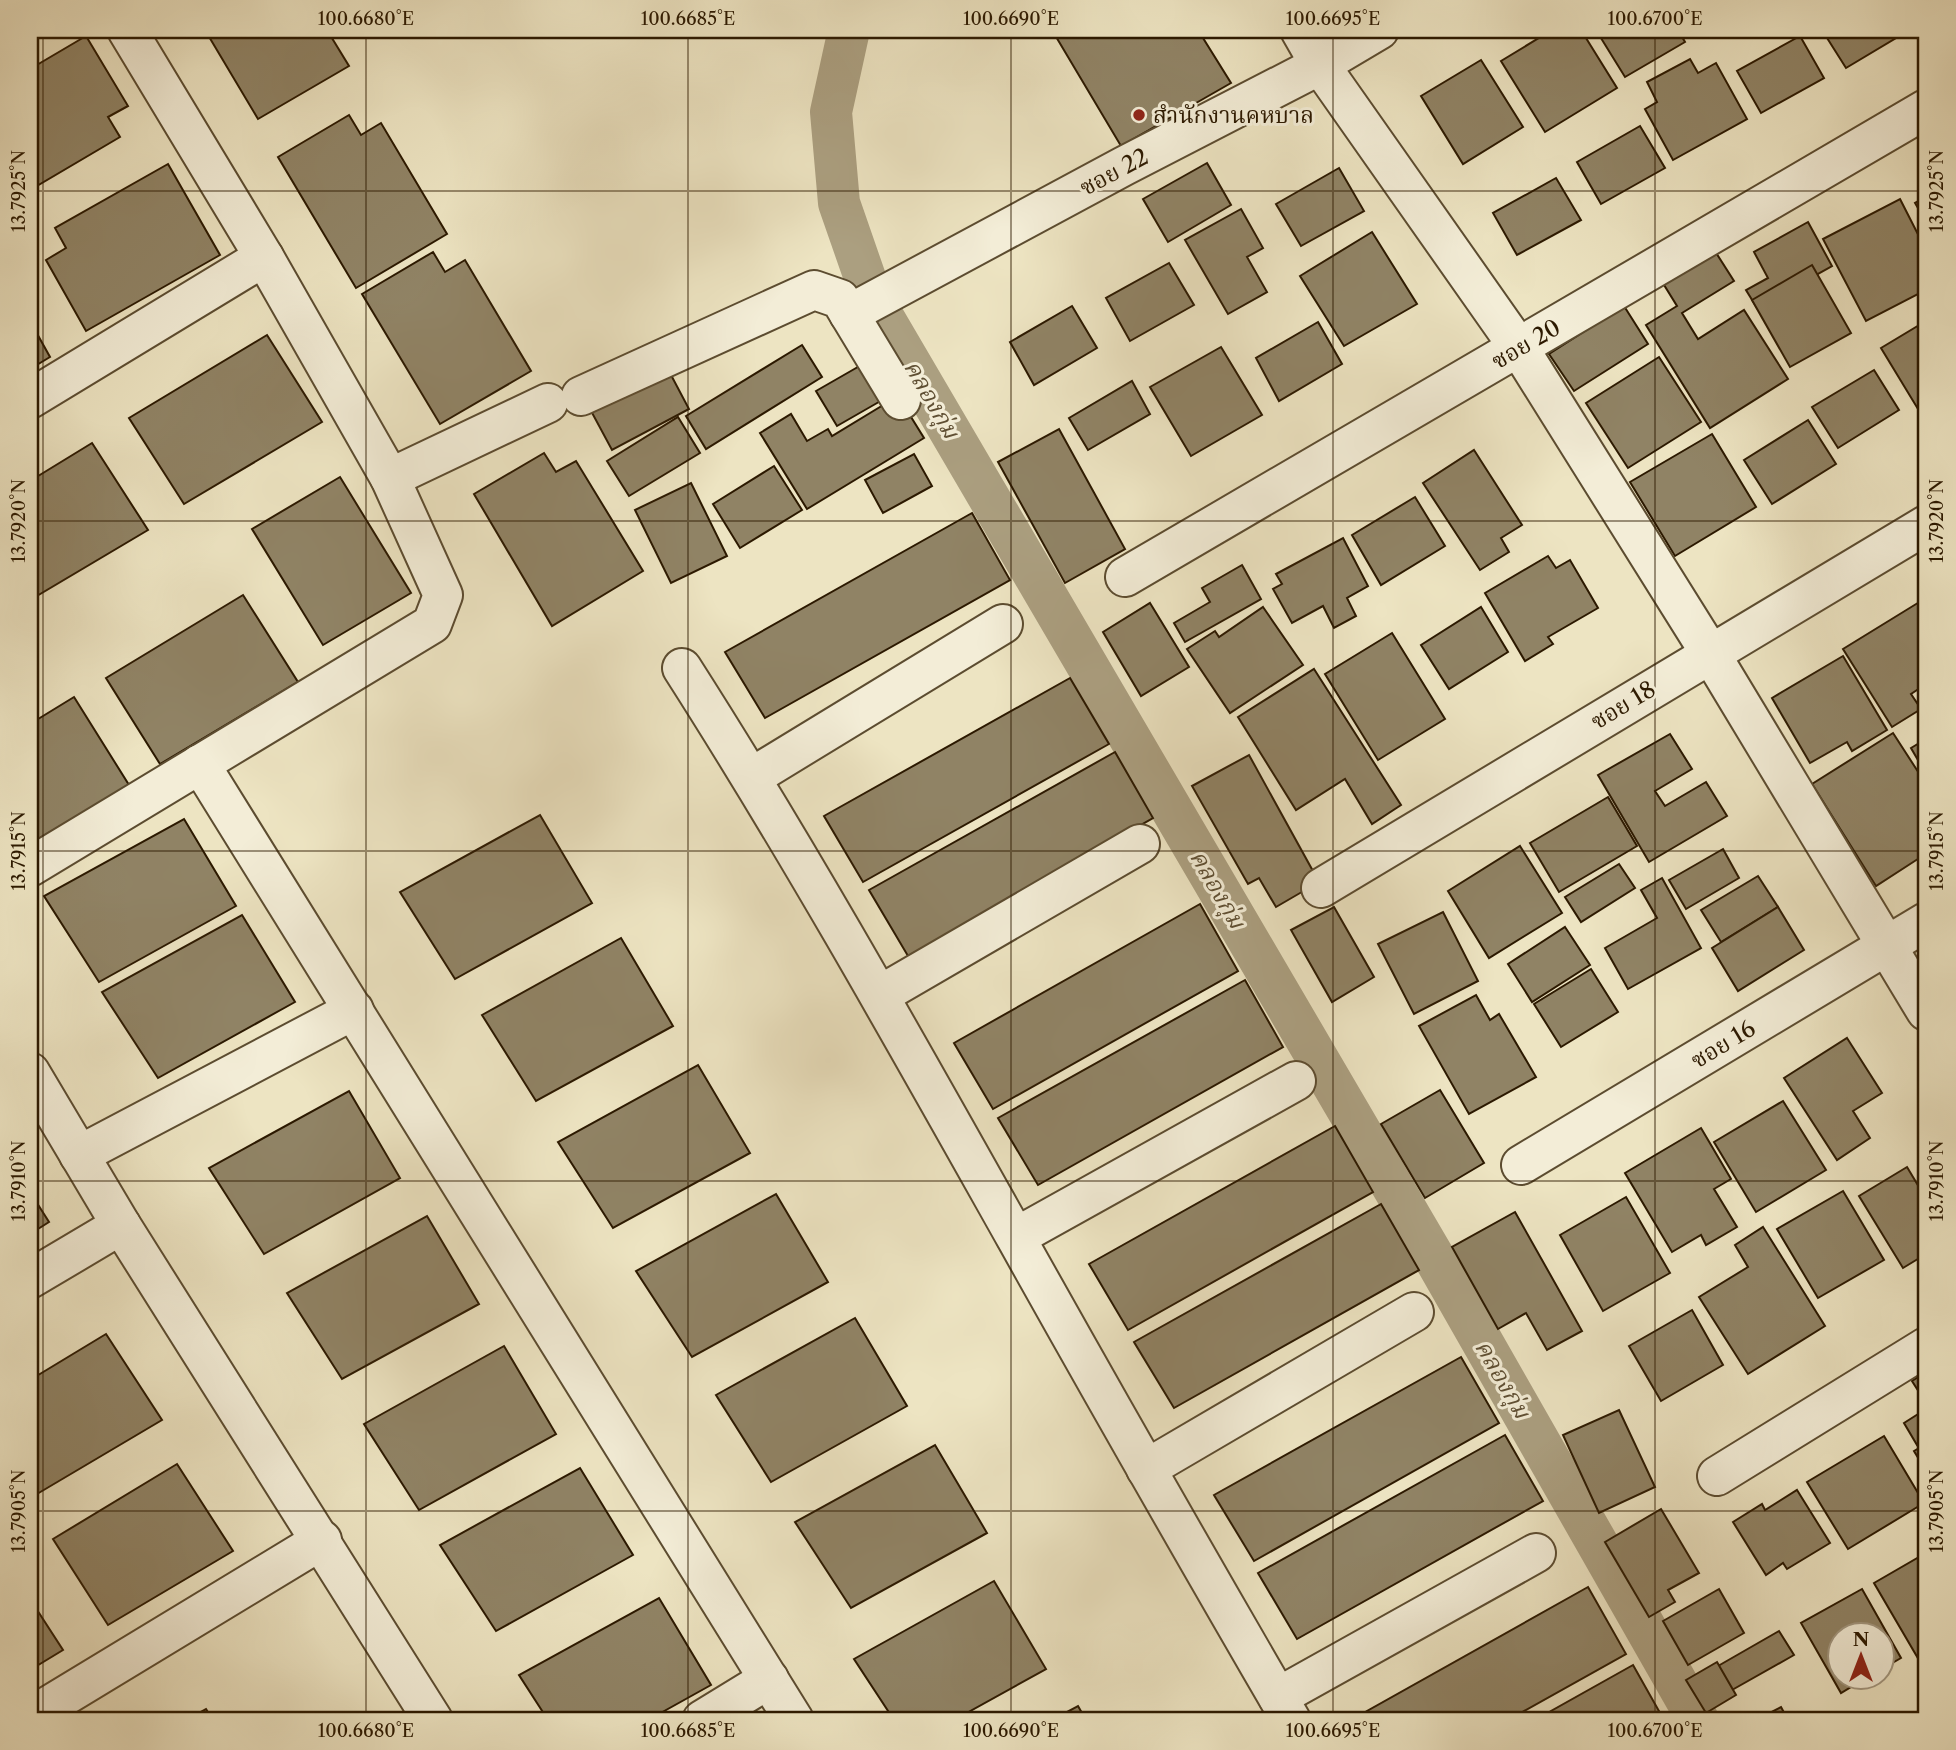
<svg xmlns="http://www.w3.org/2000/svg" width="1956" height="1750" viewBox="0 0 1956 1750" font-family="'Libre Caslon Text','Noto Serif Thai',serif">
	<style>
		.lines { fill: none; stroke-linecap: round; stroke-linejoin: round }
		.canal { stroke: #ab9f80; stroke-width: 42 }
		.building { fill: #908365; stroke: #2c1900; stroke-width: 2 }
		.minor-casing { stroke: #5c4c30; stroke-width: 42 }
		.minor { stroke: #f3edd7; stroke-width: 38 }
		.ticks { fill: none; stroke: #2c1900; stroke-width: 2; stroke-opacity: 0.45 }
		.poi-dot { fill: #8f2418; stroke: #f3edd7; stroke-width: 2.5 }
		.labels { text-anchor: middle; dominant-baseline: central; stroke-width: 6; stroke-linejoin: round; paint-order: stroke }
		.poi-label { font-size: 23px; fill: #2c1900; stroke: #f3edd7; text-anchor: start }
		.street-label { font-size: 23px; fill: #2c1900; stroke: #f3edd7 }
		.water-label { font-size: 24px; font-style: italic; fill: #5f4f33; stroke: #f3edd7 }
		.neatline { fill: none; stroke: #2c1900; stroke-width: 2.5 }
		.ticks-label { font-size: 18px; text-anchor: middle; fill: #2c1900 }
	</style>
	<rect width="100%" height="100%" fill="#ede4c2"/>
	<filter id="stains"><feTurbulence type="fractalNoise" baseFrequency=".00286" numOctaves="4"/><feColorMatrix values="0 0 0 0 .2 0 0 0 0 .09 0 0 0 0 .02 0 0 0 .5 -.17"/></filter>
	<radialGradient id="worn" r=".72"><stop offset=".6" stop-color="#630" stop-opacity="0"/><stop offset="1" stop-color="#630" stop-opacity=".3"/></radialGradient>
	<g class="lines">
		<polyline class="canal" points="849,30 831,112 839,203 872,298 1435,1259 1698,1720"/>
	</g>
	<g class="building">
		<polygon points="205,30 327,30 349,66 258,119"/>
		<polygon points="1052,30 1198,30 1231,83 1121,146"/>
		<polygon points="1552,30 1581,30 1617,88 1545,132 1501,61"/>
		<polygon points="1596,30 1678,30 1685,42 1625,77"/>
		<polygon points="1822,30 1905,30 1906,32 1846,68"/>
		<polygon points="86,36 128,106 108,117 120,137 30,190 30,69"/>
		<polygon points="1800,36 1824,78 1761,113 1737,71"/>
		<polygon points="1690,59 1698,73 1716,63 1747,119 1673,160 1645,109 1657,102 1647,82"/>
		<polygon points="1481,60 1523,127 1463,164 1421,96"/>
		<polygon points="349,115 361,135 381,123 447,234 356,288 278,157"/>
		<polygon points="1640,126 1665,168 1601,204 1577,162"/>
		<polygon points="1207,163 1231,205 1168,242 1143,199"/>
		<polygon points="168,164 220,255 86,331 46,260 66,248 55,228"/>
		<polygon points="1339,168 1364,211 1301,246 1276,204"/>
		<polygon points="1556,178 1581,220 1517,255 1493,213"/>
		<polygon points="1926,197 1926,222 1915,203"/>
		<polygon points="1900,199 1926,250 1926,290 1866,321 1823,239"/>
		<polygon points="1241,209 1263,248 1247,257 1267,292 1228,314 1185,240"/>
		<polygon points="1808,222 1832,266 1757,308 1746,290 1768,278 1754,252"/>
		<polygon points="1372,232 1417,304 1344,346 1300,276"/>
		<polygon points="1713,248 1734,281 1682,313 1698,339 1744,310 1788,379 1710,428 1646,325 1677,306 1661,280"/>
		<polygon points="433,252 445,272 465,260 531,371 440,424 362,294"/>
		<polygon points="1169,263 1194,305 1130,341 1106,298"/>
		<polygon points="1812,265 1851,333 1790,367 1752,300"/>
		<polygon points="1926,300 1926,318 1919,305"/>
		<polygon points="1072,306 1097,348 1034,385 1010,342"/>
		<polygon points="1624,306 1648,344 1574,391 1549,354"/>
		<polygon points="30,321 50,357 30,369"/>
		<polygon points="1926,321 1926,411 1921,414 1881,348"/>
		<polygon points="1318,322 1342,364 1279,401 1256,358"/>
		<polygon points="267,335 322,422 184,504 129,418"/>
		<polygon points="802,345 822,377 706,449 686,416"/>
		<polygon points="1221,347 1262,415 1191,456 1150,387"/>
		<polygon points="1659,357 1701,422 1628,468 1586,403"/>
		<polygon points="870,360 891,395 837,426 816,391"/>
		<polygon points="1874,370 1899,410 1838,448 1812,407"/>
		<polygon points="671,375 689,409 612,450 590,409"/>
		<polygon points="1132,381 1150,414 1088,450 1069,418"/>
		<polygon points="898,396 924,438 807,509 760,433 791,414 807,441 828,429 832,436"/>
		<polygon points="678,417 700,453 629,496 607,461"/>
		<polygon points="1808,420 1836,464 1772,504 1744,460"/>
		<polygon points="1059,429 1125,549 1065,583 998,462"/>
		<polygon points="1712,434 1756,507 1675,556 1630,482"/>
		<polygon points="92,443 148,530 30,600 30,481"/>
		<polygon points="1474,450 1522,525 1501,538 1509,552 1480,570 1423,483"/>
		<polygon points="544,453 556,472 576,461 643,571 552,626 474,494"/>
		<polygon points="914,454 932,486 883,513 865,480"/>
		<polygon points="774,466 802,510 740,548 713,504"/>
		<polygon points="340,477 411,593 323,645 252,529"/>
		<polygon points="691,483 727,556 671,583 635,510"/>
		<polygon points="1415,497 1445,546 1381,585 1352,535"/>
		<polygon points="972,513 1010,580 765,718 725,652"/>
		<polygon points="1343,538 1368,586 1347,598 1356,616 1334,628 1323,606 1292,623 1273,589 1282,584 1276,574"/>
		<polygon points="1548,556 1556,568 1570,560 1598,608 1548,637 1553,644 1525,661 1485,593"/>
		<polygon points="1242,565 1261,599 1185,642 1174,623 1210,602 1202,588"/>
		<polygon points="243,595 298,682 160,764 106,678"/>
		<polygon points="1921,601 1926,609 1926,684 1911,694 1921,709 1892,727 1843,649"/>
		<polygon points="1150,603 1189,667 1141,696 1103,632"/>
		<polygon points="1263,607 1303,665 1230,713 1187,649 1215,631 1219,637"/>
		<polygon points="1481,607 1508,652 1449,689 1421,645"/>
		<polygon points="1392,633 1445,719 1378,760 1325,674"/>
		<polygon points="1843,656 1887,730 1852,751 1847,742 1810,763 1772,698"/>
		<polygon points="1314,669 1401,805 1372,824 1345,779 1296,810 1238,717"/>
		<polygon points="1070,678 1109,744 863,882 824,816"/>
		<polygon points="74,697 129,785 30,844 30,724"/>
		<polygon points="1893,733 1926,784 1926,858 1924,855 1876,886 1812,784"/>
		<polygon points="1670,734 1692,769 1655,791 1665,806 1706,782 1727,816 1649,862 1598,775"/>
		<polygon points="1926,739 1926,774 1911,748"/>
		<polygon points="1115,752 1153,818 908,956 869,890"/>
		<polygon points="1249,755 1319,882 1276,907 1259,878 1248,884 1192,786"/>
		<polygon points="1608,797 1637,846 1559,892 1530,843"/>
		<polygon points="540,815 592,903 455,979 400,892"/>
		<polygon points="184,819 236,906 99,982 44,896"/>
		<polygon points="1520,846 1562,913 1489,958 1448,891"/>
		<polygon points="1723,849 1739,878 1686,909 1669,880"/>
		<polygon points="1619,864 1635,888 1581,922 1565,897"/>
		<polygon points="1758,876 1778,907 1721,942 1701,910"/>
		<polygon points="1662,878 1701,948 1628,989 1605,948 1657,918 1641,890"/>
		<polygon points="1200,904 1238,971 993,1109 954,1043"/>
		<polygon points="1334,907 1374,977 1332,1002 1291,930"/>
		<polygon points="1778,907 1804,950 1738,991 1712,948"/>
		<polygon points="1443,912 1478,981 1414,1014 1378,944"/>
		<polygon points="242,915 295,1002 158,1078 102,992"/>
		<polygon points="1565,927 1590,965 1532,1002 1508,964"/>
		<polygon points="621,938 673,1026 536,1101 482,1015"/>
		<polygon points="1591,969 1618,1012 1561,1047 1534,1004"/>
		<polygon points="1245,980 1283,1047 1038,1185 998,1118"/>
		<polygon points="1476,995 1490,1020 1499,1014 1536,1077 1469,1114 1419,1026"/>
		<polygon points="1847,1038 1882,1093 1853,1111 1870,1138 1837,1160 1784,1078"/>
		<polygon points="698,1065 750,1153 613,1228 558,1142"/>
		<polygon points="1440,1090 1484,1163 1425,1198 1381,1124"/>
		<polygon points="349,1091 400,1178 264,1254 209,1168"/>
		<polygon points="1783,1101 1826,1170 1756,1212 1714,1142"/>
		<polygon points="1335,1126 1373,1192 1128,1330 1089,1264"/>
		<polygon points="1701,1128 1731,1179 1714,1189 1737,1227 1706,1245 1701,1235 1672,1252 1625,1173"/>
		<polygon points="1907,1167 1919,1187 1926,1182 1926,1254 1903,1268 1859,1196"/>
		<polygon points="1843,1191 1884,1260 1818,1298 1777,1229"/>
		<polygon points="30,1192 49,1222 30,1234"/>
		<polygon points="776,1194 828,1282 692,1357 636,1271"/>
		<polygon points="1626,1197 1670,1273 1603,1311 1560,1235"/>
		<polygon points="1381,1204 1419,1270 1174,1408 1134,1342"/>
		<polygon points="1515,1212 1582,1331 1547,1350 1526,1313 1498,1329 1452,1247"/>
		<polygon points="427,1216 479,1304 342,1379 287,1293"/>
		<polygon points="1763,1227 1825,1326 1748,1374 1699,1297 1748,1267 1735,1245"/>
		<polygon points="1692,1310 1723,1365 1661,1401 1629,1346"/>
		<polygon points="855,1318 907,1406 771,1482 716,1395"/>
		<polygon points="106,1334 162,1420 37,1494 30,1482 30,1380"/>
		<polygon points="504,1346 556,1434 419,1510 364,1424"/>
		<polygon points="1461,1357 1499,1423 1254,1561 1214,1495"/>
		<polygon points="1926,1372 1926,1403 1912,1381"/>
		<polygon points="1926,1409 1926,1439 1917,1445 1904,1423"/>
		<polygon points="1619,1410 1655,1487 1599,1513 1563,1435"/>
		<polygon points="1505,1435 1543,1501 1297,1639 1258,1573"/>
		<polygon points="1884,1436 1924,1503 1848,1549 1807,1482"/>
		<polygon points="1926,1444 1926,1471 1914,1451"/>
		<polygon points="935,1445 987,1533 851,1608 795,1522"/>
		<polygon points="177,1464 233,1551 108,1625 53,1539"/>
		<polygon points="580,1468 633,1555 496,1631 440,1545"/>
		<polygon points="1797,1490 1830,1543 1787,1569 1783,1563 1766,1575 1733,1522 1762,1504 1765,1510"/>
		<polygon points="1661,1509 1699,1573 1668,1590 1675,1602 1649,1617 1605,1542"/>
		<polygon points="1926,1553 1926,1672 1874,1583"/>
		<polygon points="994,1581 1046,1669 954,1720 894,1720 854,1659"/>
		<polygon points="1588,1587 1626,1654 1508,1720 1351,1720"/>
		<polygon points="1719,1589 1744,1633 1688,1665 1663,1621"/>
		<polygon points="1862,1589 1901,1658 1882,1669 1882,1634 1840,1634 1840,1676 1869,1676 1841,1693 1801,1623"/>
		<polygon points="659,1598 711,1685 648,1720 548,1720 519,1675"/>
		<polygon points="30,1599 63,1650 30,1670"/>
		<polygon points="1779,1631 1794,1655 1732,1690 1718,1666"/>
		<polygon points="1717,1662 1736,1695 1706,1713 1686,1680"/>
		<polygon points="1633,1665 1664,1720 1535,1720"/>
		<polygon points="1078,1706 1086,1720 1052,1720"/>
		<polygon points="1781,1707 1788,1720 1756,1720"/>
		<polygon points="206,1709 213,1720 186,1720"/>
	</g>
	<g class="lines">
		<g class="minor-casing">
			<g id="minor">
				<polyline points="1300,30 1320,65 1519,348 1710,653 1926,1011"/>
				<polyline points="849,314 1124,166 1320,65 1379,30"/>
				<polyline points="581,396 814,290 840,299 901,400"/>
				<polyline points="30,399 264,257"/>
				<polyline points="390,478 548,403"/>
				<polyline points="1125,577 1926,109"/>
				<path d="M682 668C801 854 908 1046 1016 1238 1106 1399 1198 1560 1291 1720"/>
				<polyline points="200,764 794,1720"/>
				<polyline points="752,777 1003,624"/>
				<polyline points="30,867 432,624 443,595 390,478 264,257 127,30"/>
				<polyline points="1321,888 1926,525"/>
				<polyline points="880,995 1140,844"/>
				<polyline points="30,1072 121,1225 433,1720"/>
				<polyline points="79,1155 354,1010"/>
				<polyline points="1521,1165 1926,922"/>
				<polyline points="1016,1237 1296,1081"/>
				<polyline points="30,1279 121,1225"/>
				<polyline points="1146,1469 1414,1312"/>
				<polyline points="1717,1476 1926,1347"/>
				<polyline points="1278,1697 1536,1553"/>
				<polyline points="30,1717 322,1540"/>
				<polyline points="702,1720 769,1679"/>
			</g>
		</g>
		<use href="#minor" class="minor"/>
	</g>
	<path class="ticks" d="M43 30V1720M366 30V1720M688 30V1720M1011 30V1720M1333 30V1720M1655 30V1720M30 191H1926M30 521H1926M30 851H1926M30 1181H1926M30 1511H1926"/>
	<circle class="poi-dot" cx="1139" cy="115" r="7"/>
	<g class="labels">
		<g class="poi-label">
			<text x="1153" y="115">สำนักงานคหบาล</text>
		</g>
		<g class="street-label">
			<text transform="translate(1114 172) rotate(-28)">ซอย 22</text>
			<text transform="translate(1526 344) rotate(-30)">ซอย 20</text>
			<text transform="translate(1623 705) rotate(-31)">ซอย 18</text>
			<text transform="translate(1723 1044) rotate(-31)">ซอย 16</text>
		</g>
		<g class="water-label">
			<text transform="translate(932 399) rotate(60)">คลองกุ่ม</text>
			<text transform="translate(1218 889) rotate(60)">คลองกุ่ม</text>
			<text transform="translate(1503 1379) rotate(60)">คลองกุ่ม</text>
		</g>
	</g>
	<rect width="1956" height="1750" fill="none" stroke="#ede4c2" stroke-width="77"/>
	<g transform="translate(1861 1656)"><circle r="33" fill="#f3edd7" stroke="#a39881" stroke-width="2"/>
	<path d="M0-5L12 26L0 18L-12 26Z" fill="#8f2418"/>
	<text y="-10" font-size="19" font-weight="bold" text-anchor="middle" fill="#2c1900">N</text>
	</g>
	<rect x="38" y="38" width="1880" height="1674" class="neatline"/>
	<g class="ticks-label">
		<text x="366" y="25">100.6680°E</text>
		<text x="688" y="25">100.6685°E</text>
		<text x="1011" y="25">100.6690°E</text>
		<text x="1333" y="25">100.6695°E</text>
		<text x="1655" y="25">100.6700°E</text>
		<text transform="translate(19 191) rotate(-90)" y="6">13.7925°N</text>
		<text transform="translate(1937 191) rotate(-90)" y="6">13.7925°N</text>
		<text transform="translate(19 521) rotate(-90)" y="6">13.7920°N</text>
		<text transform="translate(1937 521) rotate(-90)" y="6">13.7920°N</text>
		<text transform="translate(19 851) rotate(-90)" y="6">13.7915°N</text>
		<text transform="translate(1937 851) rotate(-90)" y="6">13.7915°N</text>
		<text transform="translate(19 1181) rotate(-90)" y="6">13.7910°N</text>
		<text transform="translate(1937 1181) rotate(-90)" y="6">13.7910°N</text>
		<text transform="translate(19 1511) rotate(-90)" y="6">13.7905°N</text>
		<text transform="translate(1937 1511) rotate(-90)" y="6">13.7905°N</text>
		<text x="366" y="1737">100.6680°E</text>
		<text x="688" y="1737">100.6685°E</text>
		<text x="1011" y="1737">100.6690°E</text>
		<text x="1333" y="1737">100.6695°E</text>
		<text x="1655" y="1737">100.6700°E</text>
	</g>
	<rect width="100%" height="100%" filter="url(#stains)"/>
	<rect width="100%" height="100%" fill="url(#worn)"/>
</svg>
